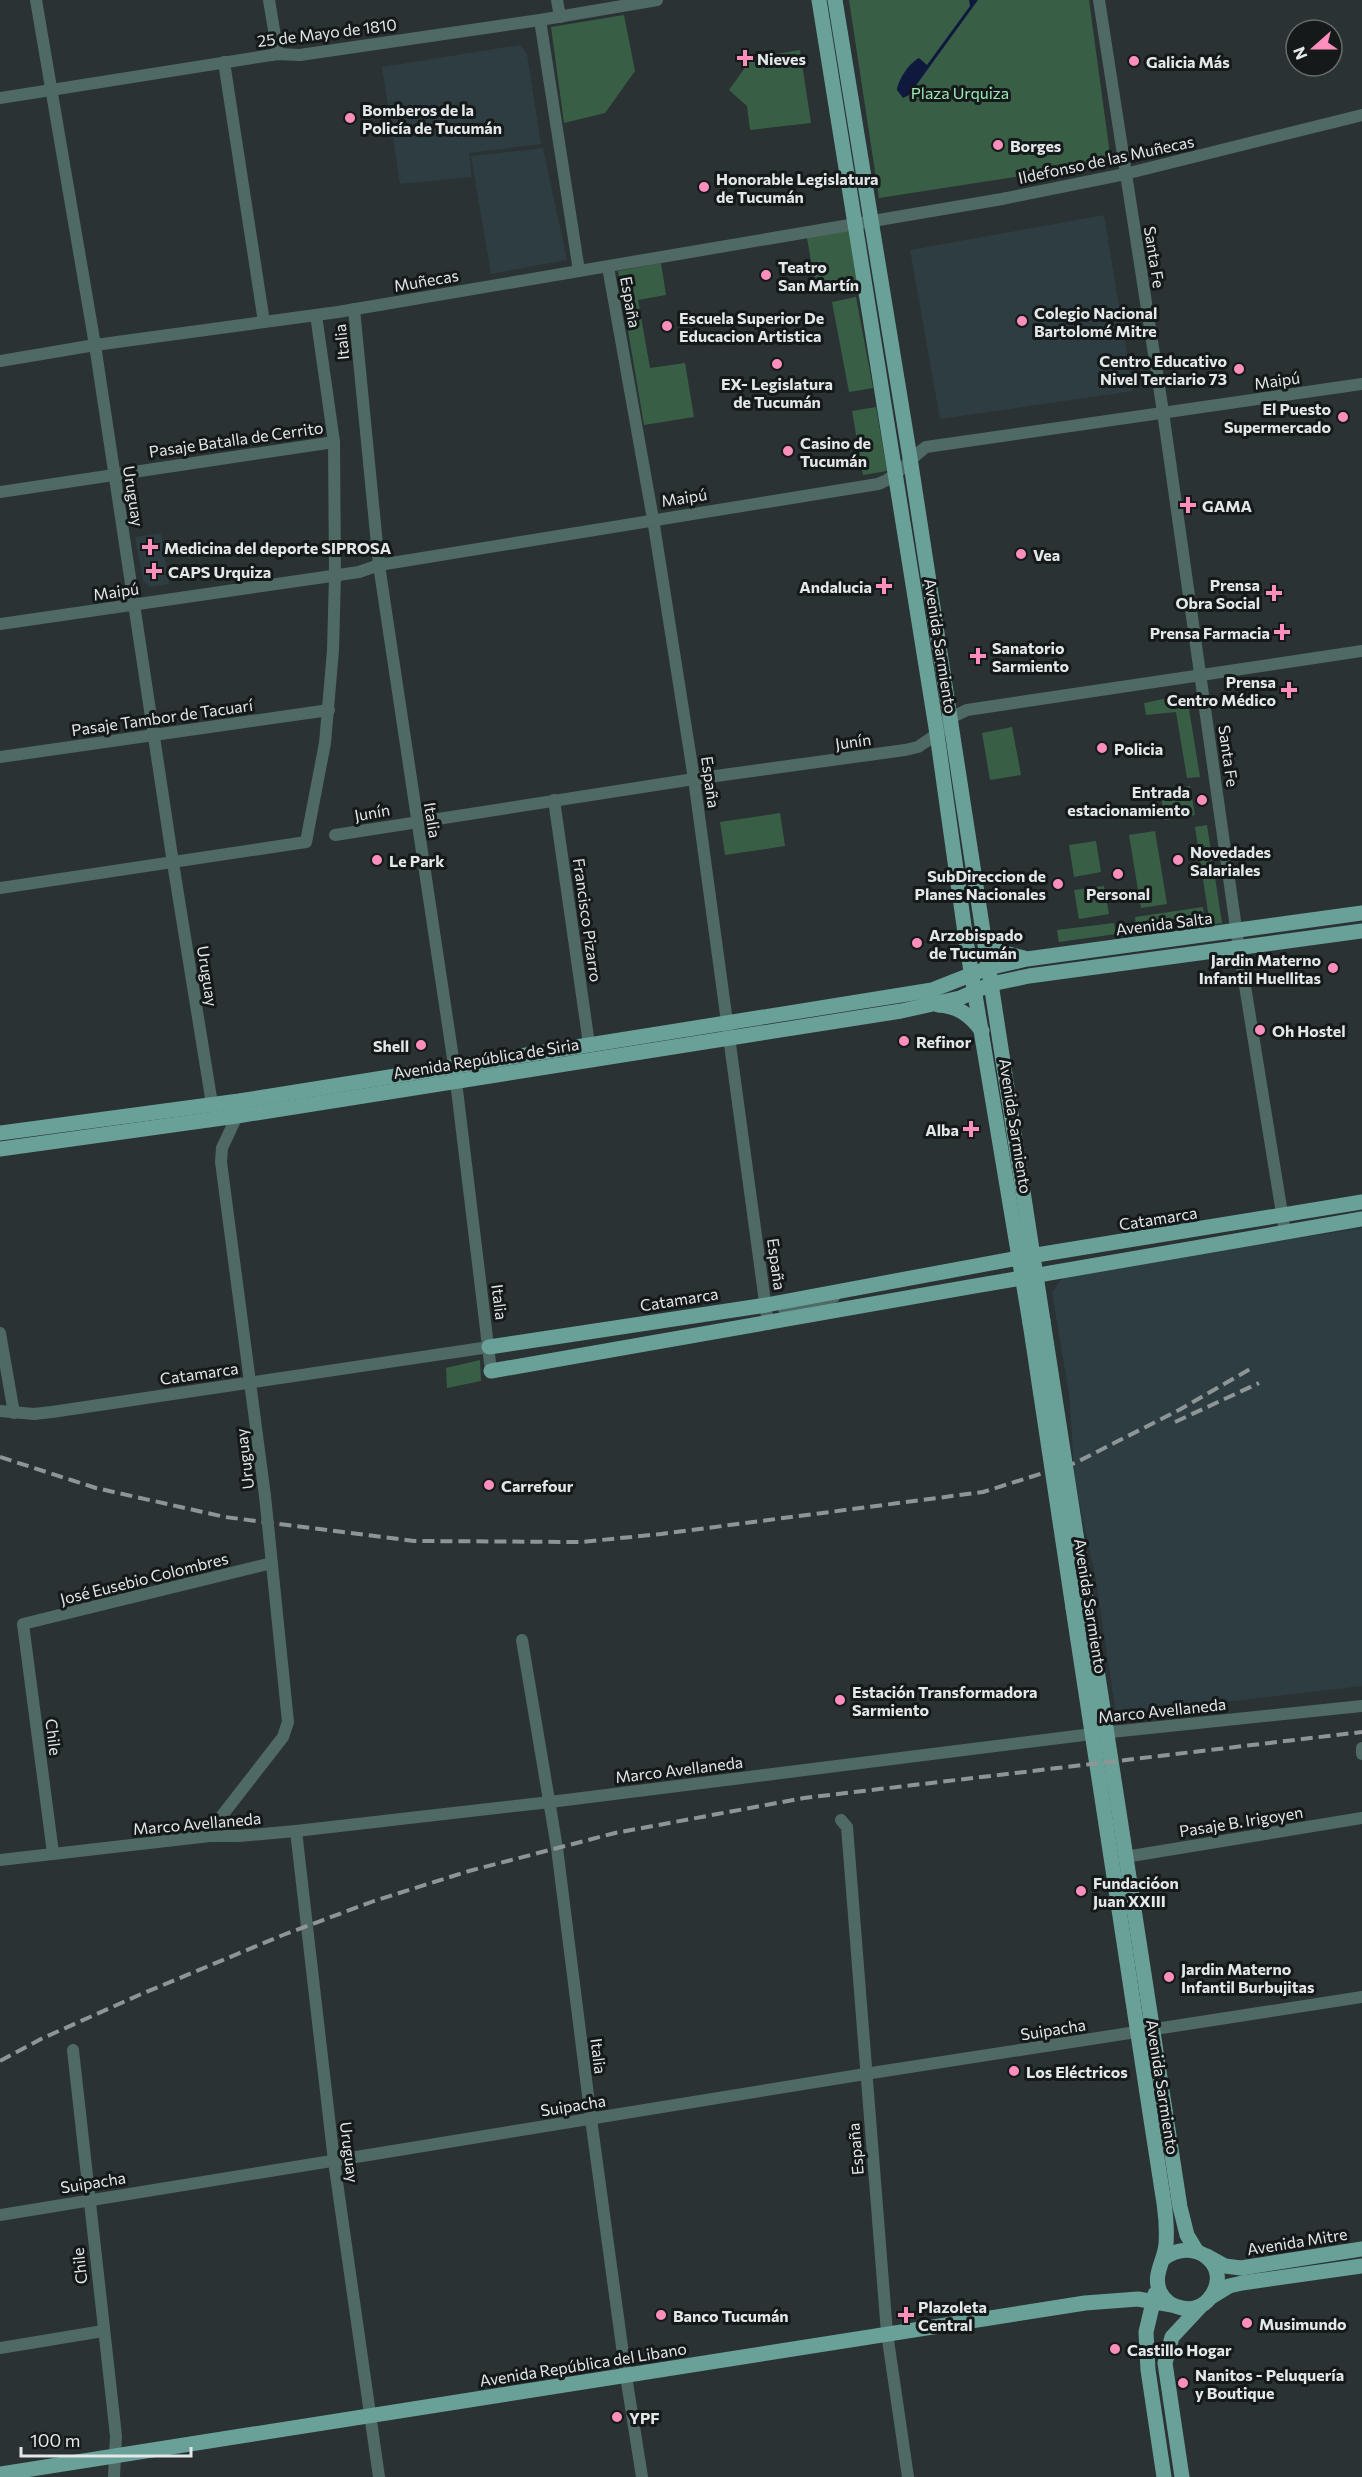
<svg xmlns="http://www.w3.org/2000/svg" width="1362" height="2477" viewBox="0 0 1362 2477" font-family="Commissioner,sans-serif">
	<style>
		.built { fill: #2d3d41 }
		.green { fill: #385f46 }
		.water { fill: #0f183d }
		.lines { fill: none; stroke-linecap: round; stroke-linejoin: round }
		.minor { stroke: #4f6965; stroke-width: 12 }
		.major { stroke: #69a198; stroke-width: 15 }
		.rail { stroke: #8e9596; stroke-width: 4; stroke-dasharray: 12 6; stroke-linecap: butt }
		.minor-bridge { stroke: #4f6965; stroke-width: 12 }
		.major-bridge { stroke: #69a198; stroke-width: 15 }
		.poi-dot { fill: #fe8ebc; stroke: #15191a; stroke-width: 2 }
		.labels { text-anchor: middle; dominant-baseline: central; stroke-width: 6; stroke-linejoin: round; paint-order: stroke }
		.street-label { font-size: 16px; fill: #e2e8e9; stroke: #15191a }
		.poi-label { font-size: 16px; font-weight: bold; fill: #e2e8e9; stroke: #15191a; text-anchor: start }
		.park-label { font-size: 16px; fill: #9de8b7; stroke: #15191a }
	</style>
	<rect width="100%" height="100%" fill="#2a3234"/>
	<g class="built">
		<polygon points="520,45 527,54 541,144 469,153 472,177 400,184 382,67"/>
		<polygon points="543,148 567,260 491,274 471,156"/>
		<polygon points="1104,215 1133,391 940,419 910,250"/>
		<polygon points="161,533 169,584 150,587 143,581 135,537"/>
		<polygon points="1362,1228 1362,1686 1116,1715 1096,1581 1075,1482 1069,1394 1052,1293 1064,1275"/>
	</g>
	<g class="green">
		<polygon points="849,0 1089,0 1111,162 879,198"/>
		<polygon points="624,15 635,71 605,113 564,123 551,27"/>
		<polygon points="800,50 811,123 750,130 747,106 729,90 752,58"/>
		<polygon points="855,223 861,287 816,291 807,238"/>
		<polygon points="661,263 666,295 638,300 650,368 685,363 694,417 644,425 618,271"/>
		<polygon points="856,297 873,388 849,392 832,302"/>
		<polygon points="876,407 887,471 863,475 852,411"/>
		<polygon points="1173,697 1189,709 1200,777 1187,778 1176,712 1146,715 1144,703"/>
		<polygon points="1012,727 1021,775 990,780 982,733"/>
		<polygon points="1190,786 1195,815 1165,820 1160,792"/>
		<polygon points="780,813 785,846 725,855 720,822"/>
		<polygon points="1207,825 1222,923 1210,925 1195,827"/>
		<polygon points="1155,831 1167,904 1141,908 1129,835"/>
		<polygon points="1096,841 1101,872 1074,877 1069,845"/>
		<polygon points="1104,886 1109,914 1079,919 1074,890"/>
		<polygon points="1203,907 1205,923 1137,933 1135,917"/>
		<polygon points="1114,923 1116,934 1059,942 1057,930"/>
		<polygon points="480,1360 481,1381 447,1388 446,1368"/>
	</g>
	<path class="water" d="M969 0H978L909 95 903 98 897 90C898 80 909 63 919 58L927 65 970 6Z"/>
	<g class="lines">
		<g class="minor">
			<polyline points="36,0 95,345 173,863 212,1104"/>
			<polyline points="269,0 278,54"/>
			<polyline points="557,0 560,17"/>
			<polyline points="1099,0 1163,412 1239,949 1285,1232"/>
			<polyline points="540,20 579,271"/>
			<polyline points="224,62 264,322"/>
			<polyline points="0,98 278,54 300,55 540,20 657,0"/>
			<polyline points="608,267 653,519 694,779 768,1324"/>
			<polyline points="354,309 379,565 454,1065 491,1371"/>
			<polyline points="0,361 95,345 338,312 1002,199 1125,174 1362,115"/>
			<polyline points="0,492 334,442"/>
			<path d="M0 624 359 572 379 565 878 484C898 477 909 459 926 447L1362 384"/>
			<polyline points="0,757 329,710"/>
			<polyline points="554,800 589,1044"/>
			<polyline points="335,835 694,779 905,750 918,747 937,734 950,718 967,710 1362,651"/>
			<polyline points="0,888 306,842 325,743 333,650 335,575 334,442 316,315"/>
			<polyline points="233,1109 237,1116 222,1148 221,1162 265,1496"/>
			<polyline points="784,1309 820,1303 834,1297"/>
			<polyline points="0,1333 14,1413"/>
			<polyline points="0,1411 34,1414 52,1412 489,1347"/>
			<polyline points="522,1640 557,1848 591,2119 626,2376 642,2477"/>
			<polyline points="1362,1748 1362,1754"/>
			<polyline points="841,1820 847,1827 887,2333 908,2477"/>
			<polyline points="296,1831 334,2161 379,2477"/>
			<polyline points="210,1836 217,1822 283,1737 288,1722 269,1535"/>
			<polyline points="53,1853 23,1624 272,1563"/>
			<polyline points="1125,1857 1362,1818"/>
			<polyline points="0,1860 210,1836 239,1836 296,1831 550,1802 1092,1734 1362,1706"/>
			<polyline points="73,2050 116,2436 114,2477"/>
			<polyline points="0,2215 865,2074 1362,1997"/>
			<polyline points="0,2348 103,2331"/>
		</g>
		<g class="major">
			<polyline points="819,0 937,734 967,947 1030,1323"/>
			<polyline points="835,0 910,458 1043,1321"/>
			<polyline points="983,936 1005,953 1024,958"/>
			<path d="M938 1005C958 1006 970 1015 982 1031"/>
			<polyline points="0,1133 239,1101 932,990 988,968 1027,959 1362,913"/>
			<polyline points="0,1149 237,1116 901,1011 960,998 991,984 1029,976 1362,931"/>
			<polyline points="489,1347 766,1305 1018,1258 1362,1202"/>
			<path d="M491 1371C782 1322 1071 1267 1362 1219"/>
			<polyline points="1087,1605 1180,2207 1187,2235 1196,2250"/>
			<path d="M1073 1608C1103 1807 1133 2005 1164 2203 1166 2217 1167 2230 1166 2244 1165 2260 1152 2275 1160 2292 1169 2310 1196 2315 1209 2299 1235 2268 1195 2234 1163 2259"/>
			<polyline points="1207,2256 1225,2266 1241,2268 1362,2249"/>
			<polyline points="1155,2294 1146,2332 1148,2370 1164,2477"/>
			<polyline points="1211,2297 1229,2286 1242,2283 1362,2266"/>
			<polyline points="0,2474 1085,2303 1138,2299 1172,2305"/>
			<polyline points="1182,2477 1165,2363 1172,2337 1201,2306"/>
		</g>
		<g class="rail">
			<polyline points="1175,1422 1259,1383"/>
			<polyline points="0,1457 96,1488 225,1517 414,1541 581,1542 661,1534 983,1492 1075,1463 1179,1410 1252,1368"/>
			<polyline points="0,2061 41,2039 139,1995 283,1935 374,1901 469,1871 615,1833 804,1798 1362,1732"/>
		</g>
		<polyline class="minor-bridge" points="265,1496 269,1535"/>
		<g class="major-bridge">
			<polyline points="1043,1321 1087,1605"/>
			<polyline points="1030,1323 1073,1608"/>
		</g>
	</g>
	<g class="poi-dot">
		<path d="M742 49h6v6h6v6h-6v6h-6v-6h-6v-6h6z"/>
		<circle cx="1134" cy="61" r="6"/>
		<circle cx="350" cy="118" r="6"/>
		<circle cx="998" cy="145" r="6"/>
		<circle cx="704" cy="187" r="6"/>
		<circle cx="766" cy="275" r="6"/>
		<circle cx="1022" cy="321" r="6"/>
		<circle cx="667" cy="326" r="6"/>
		<circle cx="777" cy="364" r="6"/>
		<circle cx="1239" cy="369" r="6"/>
		<circle cx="1343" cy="417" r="6"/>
		<circle cx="788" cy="451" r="6"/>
		<path d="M1185 496h6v6h6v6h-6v6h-6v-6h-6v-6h6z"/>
		<path d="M147 538h6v6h6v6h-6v6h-6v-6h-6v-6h6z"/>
		<circle cx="1021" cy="554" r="6"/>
		<path d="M151 562h6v6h6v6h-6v6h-6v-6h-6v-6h6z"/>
		<path d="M881 577h6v6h6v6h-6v6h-6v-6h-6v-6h6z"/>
		<path d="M1271 584h6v6h6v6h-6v6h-6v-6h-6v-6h6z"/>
		<path d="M1279 623h6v6h6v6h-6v6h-6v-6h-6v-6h6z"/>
		<path d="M975 647h6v6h6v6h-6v6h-6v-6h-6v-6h6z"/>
		<path d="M1286 681h6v6h6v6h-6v6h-6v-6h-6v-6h6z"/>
		<circle cx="1102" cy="748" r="6"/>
		<circle cx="1202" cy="800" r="6"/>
		<circle cx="377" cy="860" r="6"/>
		<circle cx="1178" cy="860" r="6"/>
		<circle cx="1118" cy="874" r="6"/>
		<circle cx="1058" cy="884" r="6"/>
		<circle cx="917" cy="943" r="6"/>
		<circle cx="1333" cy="968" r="6"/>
		<circle cx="1260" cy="1030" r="6"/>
		<circle cx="904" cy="1041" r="6"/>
		<circle cx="421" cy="1045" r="6"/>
		<path d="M968 1120h6v6h6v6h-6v6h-6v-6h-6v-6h6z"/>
		<circle cx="489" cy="1485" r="6"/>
		<circle cx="840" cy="1700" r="6"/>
		<circle cx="1081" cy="1891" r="6"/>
		<circle cx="1169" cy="1977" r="6"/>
		<circle cx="1014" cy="2071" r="6"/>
		<circle cx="661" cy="2315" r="6"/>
		<path d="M903 2306h6v6h6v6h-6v6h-6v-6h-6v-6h6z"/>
		<circle cx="1247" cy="2323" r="6"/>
		<circle cx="1115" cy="2349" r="6"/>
		<circle cx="1183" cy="2383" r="6"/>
		<circle cx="617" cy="2417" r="6"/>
	</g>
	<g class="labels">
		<g class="street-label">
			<text transform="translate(327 32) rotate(-7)">25 de Mayo de 1810</text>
			<text transform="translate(1106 159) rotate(-12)">Ildefonso de las Muñecas</text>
			<text transform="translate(1155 257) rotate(81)">Santa Fe</text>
			<text transform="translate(426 280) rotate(-10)">Muñecas</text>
			<text transform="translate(631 302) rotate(80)">España</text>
			<text transform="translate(341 342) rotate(-96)">Italia</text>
			<text transform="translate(1277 380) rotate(-8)">Maipú</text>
			<text transform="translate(236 439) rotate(-8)">Pasaje Batalla de Cerrito</text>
			<text transform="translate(134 496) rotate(81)">Uruguay</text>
			<text transform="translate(684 497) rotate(-9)">Maipú</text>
			<text transform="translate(116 591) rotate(-8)">Maipú</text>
			<text transform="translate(941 646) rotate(81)">Avenida Sarmiento</text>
			<text transform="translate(162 717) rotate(-8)">Pasaje Tambor de Tacuarí</text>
			<text transform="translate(853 741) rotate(-8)">Junín</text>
			<text transform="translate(1229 756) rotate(82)">Santa Fe</text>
			<text transform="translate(711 782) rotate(82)">España</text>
			<text transform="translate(372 812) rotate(-10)">Junín</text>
			<text transform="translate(433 820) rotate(81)">Italia</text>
			<text transform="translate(588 920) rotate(82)">Francisco Pizarro</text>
			<text transform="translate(1164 923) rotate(-7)">Avenida Salta</text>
			<text transform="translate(208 976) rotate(81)">Uruguay</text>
			<text transform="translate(486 1058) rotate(-9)">Avenida República de Siria</text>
			<text transform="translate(1016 1126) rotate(81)">Avenida Sarmiento</text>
			<text transform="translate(1158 1218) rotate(-9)">Catamarca</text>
			<text transform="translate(777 1264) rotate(82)">España</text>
			<text transform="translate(679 1299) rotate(-9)">Catamarca</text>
			<text transform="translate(500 1302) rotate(83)">Italia</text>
			<text transform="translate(199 1373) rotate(-8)">Catamarca</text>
			<text transform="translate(244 1459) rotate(-97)">Uruguay</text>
			<text transform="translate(144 1578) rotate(-14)">José Eusebio Colombres</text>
			<text transform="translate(1091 1606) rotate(81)">Avenida Sarmiento</text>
			<text transform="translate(1162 1710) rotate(-6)">Marco Avellaneda</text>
			<text transform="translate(54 1737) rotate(83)">Chile</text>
			<text transform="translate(679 1769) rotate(-7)">Marco Avellaneda</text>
			<text transform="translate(1241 1821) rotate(-9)">Pasaje B. Irigoyen</text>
			<text transform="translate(197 1823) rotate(-5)">Marco Avellaneda</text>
			<text transform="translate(1053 2029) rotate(-9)">Suipacha</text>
			<text transform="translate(599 2056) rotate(83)">Italia</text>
			<text transform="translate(1163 2087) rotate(81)">Avenida Sarmiento</text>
			<text transform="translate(573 2105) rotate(-9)">Suipacha</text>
			<text transform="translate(855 2149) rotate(-95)">España</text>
			<text transform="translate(350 2152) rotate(83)">Uruguay</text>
			<text transform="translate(93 2182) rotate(-9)">Suipacha</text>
			<text transform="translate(1297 2241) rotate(-9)">Avenida Mitre</text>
			<text transform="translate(79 2266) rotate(-96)">Chile</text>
			<text transform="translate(583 2364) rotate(-9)">Avenida República del Libano</text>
		</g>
		<g class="poi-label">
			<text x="757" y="58">Nieves</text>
			<text x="1146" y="61">Galicia Más</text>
			<text x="362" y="109">Bomberos de la<tspan x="362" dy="18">Policía de Tucumán</tspan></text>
			<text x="1010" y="145">Borges</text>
			<text x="716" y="178">Honorable Legislatura<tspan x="716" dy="18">de Tucumán</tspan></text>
			<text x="778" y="266">Teatro<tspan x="778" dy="18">San Martín</tspan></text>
			<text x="1034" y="312">Colegio Nacional<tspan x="1034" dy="18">Bartolomé Mitre</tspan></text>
			<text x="679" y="317">Escuela Superior De<tspan x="679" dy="18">Educacion Artistica</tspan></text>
			<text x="1227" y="360" text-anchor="end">Centro Educativo<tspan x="1227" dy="18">Nivel Terciario 73</tspan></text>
			<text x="777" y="383" text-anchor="middle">EX- Legislatura<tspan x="777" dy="18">de Tucumán</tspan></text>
			<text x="1331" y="408" text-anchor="end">El Puesto<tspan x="1331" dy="18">Supermercado</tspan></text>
			<text x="800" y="442">Casino de<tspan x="800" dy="18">Tucumán</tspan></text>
			<text x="1202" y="505">GAMA</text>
			<text x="164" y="547">Medicina del deporte SIPROSA</text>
			<text x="1033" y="554">Vea</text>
			<text x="168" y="571">CAPS Urquiza</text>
			<text x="1260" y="584" text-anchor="end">Prensa<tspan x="1260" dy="18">Obra Social</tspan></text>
			<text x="872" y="586" text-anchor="end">Andalucia</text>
			<text x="1270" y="632" text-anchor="end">Prensa Farmacia</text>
			<text x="992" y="647">Sanatorio<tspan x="992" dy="18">Sarmiento</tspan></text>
			<text x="1276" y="681" text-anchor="end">Prensa<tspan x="1276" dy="18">Centro Médico</tspan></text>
			<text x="1114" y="748">Policia</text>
			<text x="1190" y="791" text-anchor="end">Entrada<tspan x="1190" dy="18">estacionamiento</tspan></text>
			<text x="1190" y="851">Novedades<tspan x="1190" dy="18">Salariales</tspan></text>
			<text x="389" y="860">Le Park</text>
			<text x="1046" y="875" text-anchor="end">SubDireccion de<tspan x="1046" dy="18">Planes Nacionales</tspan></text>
			<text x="1118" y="893" text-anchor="middle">Personal</text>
			<text x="929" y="934">Arzobispado<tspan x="929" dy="18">de Tucumán</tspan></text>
			<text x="1321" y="959" text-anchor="end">Jardin Materno<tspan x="1321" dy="18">Infantil Huellitas</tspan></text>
			<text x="1272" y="1030">Oh Hostel</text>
			<text x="916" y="1041">Refinor</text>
			<text x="409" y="1045" text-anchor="end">Shell</text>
			<text x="959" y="1129" text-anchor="end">Alba</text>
			<text x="501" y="1485">Carrefour</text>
			<text x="852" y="1691">Estación Transformadora<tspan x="852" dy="18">Sarmiento</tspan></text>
			<text x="1093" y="1882">Fundacióon<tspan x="1093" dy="18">Juan XXIII</tspan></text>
			<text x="1181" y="1968">Jardin Materno<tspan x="1181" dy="18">Infantil Burbujitas</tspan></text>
			<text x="1026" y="2071">Los Eléctricos</text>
			<text x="918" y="2306">Plazoleta<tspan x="918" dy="18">Central</tspan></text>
			<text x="673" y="2315">Banco Tucumán</text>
			<text x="1259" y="2323">Musimundo</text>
			<text x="1127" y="2349">Castillo Hogar</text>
			<text x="1195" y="2374">Nanitos - Peluquería<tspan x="1195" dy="18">y Boutique</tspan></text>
			<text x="629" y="2417">YPF</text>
		</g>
		<g class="park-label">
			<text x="960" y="92">Plaza Urquiza</text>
		</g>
	</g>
	<g transform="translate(1314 48) rotate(249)"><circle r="28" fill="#15191a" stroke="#676c6d" stroke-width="1.5"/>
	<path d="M0-4.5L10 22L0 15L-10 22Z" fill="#fe8ebc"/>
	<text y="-9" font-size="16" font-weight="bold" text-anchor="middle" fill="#e2e8e9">N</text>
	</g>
	<path d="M21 2447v9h170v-9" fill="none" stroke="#e2e8e9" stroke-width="3"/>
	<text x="30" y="2447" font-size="18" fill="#e2e8e9" stroke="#15191a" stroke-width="4.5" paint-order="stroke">100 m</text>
</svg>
